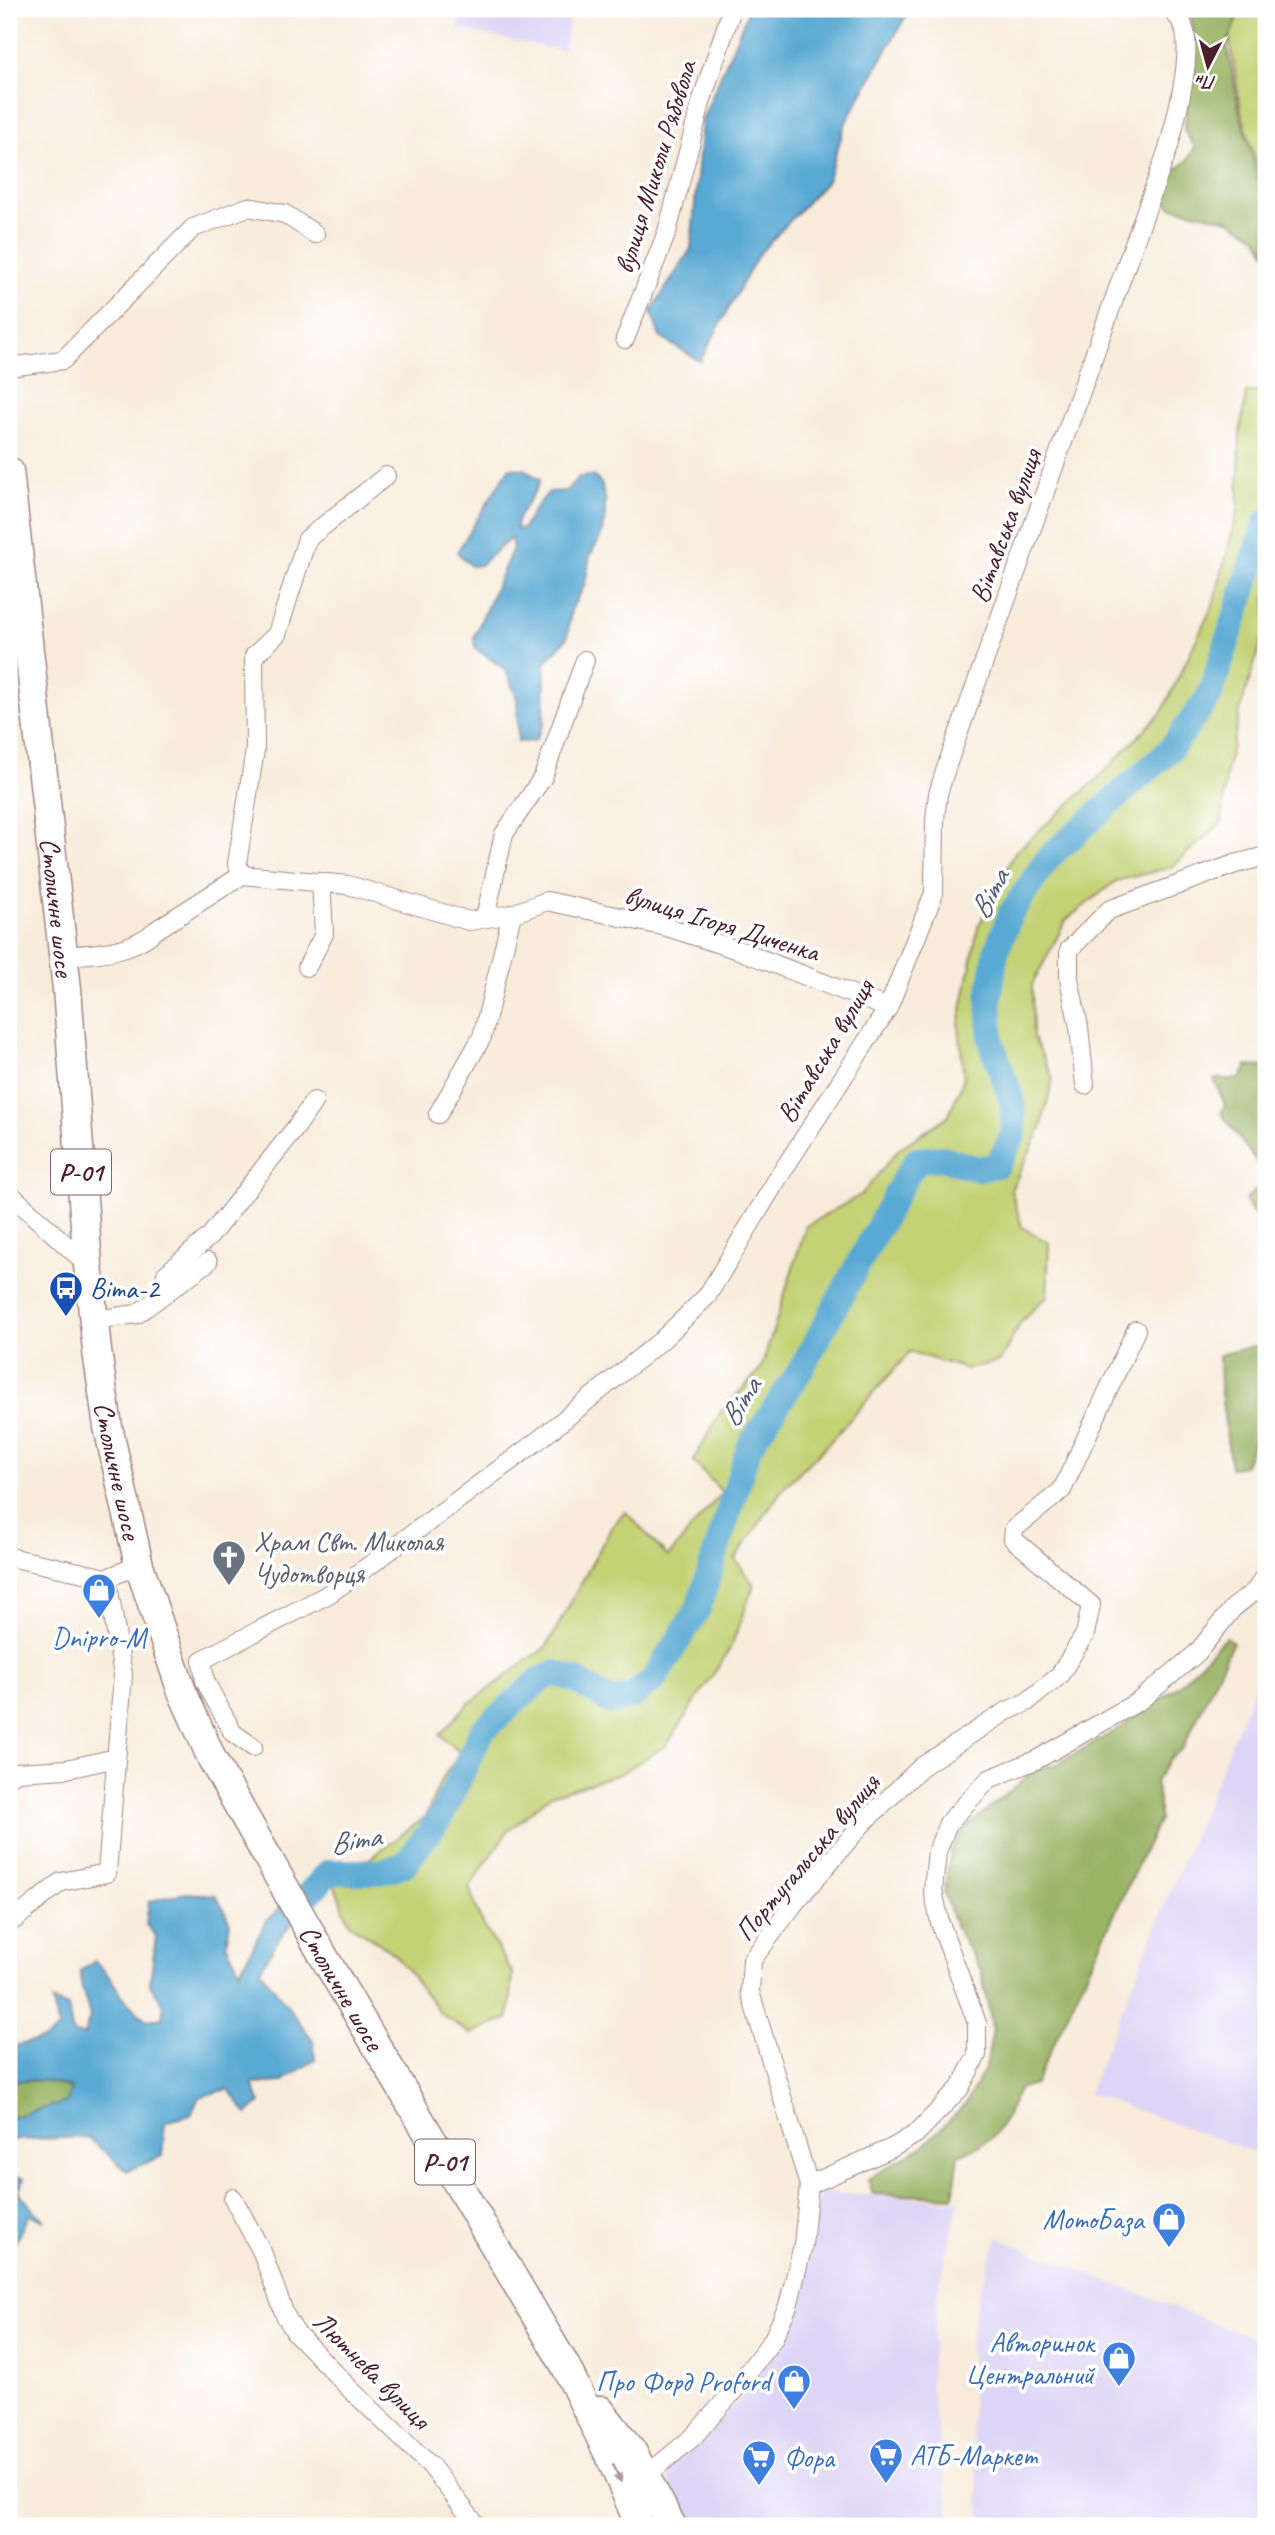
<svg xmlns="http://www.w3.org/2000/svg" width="1275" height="2535" viewBox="0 0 1275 2535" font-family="Caveat,sans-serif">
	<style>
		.built { fill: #ddd5f6 }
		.green { fill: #c3d274; stroke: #867850; stroke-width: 2 }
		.forest { fill: #9ab466; stroke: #726a48; stroke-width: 2 }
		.water { fill: #59a9d3; stroke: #52647f; stroke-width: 2 }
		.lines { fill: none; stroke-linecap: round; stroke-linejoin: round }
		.river { stroke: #59a9d3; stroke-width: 26 }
		.minor-casing { stroke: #a18582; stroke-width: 20 }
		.primary-casing { stroke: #a18582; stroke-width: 31 }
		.minor { stroke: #fff; stroke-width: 18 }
		.primary { stroke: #fff; stroke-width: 28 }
		.oneway { fill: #ae9aa0 }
		.labels { text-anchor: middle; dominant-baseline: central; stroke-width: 7; stroke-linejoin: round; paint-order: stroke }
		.shield { fill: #fff; stroke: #80626b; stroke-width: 2 }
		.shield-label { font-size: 26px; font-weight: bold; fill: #4a1f2b }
		.street-label { font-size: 28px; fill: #4a1f2b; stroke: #fff }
		.transit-label { font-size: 28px; fill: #164399; stroke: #fff; text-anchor: start }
		.worship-label { font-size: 28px; fill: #5b616d; stroke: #fff; text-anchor: start }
		.shop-label { font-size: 28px; fill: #366cbe; stroke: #fff; text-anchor: end }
		.water-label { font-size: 30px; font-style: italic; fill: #515d77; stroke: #fff }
	</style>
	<rect width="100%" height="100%" fill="#fff"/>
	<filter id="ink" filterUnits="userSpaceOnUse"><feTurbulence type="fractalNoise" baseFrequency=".0143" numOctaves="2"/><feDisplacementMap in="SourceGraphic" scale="14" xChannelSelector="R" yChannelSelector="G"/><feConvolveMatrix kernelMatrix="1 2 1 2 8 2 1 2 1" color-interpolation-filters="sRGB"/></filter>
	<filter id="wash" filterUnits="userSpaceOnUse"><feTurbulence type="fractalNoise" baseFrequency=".00686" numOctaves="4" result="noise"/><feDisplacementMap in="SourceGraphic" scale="28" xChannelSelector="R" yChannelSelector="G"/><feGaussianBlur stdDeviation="1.57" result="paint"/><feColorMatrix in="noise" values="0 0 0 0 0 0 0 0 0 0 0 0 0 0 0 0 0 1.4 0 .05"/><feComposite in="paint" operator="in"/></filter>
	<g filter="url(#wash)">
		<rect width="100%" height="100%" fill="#f8ebda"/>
		<g class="built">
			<polygon points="462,9 572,9 563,51 458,29"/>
			<polygon points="1266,1658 1266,2156 1088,2093"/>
			<polygon points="820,2192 959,2201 938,2288 930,2383 952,2526 689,2526 668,2480 671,2467 738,2402 801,2308"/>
			<polygon points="997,2238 1266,2343 1266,2526 986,2526 981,2514 972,2433 970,2340 978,2296"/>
		</g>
		<g class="green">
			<polygon points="1225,9 1266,9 1266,197 1241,110"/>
			<polygon points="1266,390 1266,626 1242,704 1226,772 1222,822 1172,867 1116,881 1066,920 1032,985 1033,1037 1053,1078 1041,1128 1011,1190 1022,1227 1049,1243 1047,1296 1021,1322 1000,1361 967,1369 910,1352 828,1444 784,1487 735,1559 754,1585 730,1649 666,1746 619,1774 551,1795 507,1832 469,1887 481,1921 513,1974 509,2018 471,2034 441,2014 395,1954 350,1924 326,1864 369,1859 426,1816 442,1778 460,1753 440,1735 467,1705 547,1646 611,1528 625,1511 668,1557 722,1492 693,1461 720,1413 761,1369 806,1226 862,1194 899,1149 949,1115 964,1078 959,1025 978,927 1015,852 1096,780 1162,712 1213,605 1238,510 1240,434 1246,393"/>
		</g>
		<g class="forest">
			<polygon points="1189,9 1249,9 1238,15 1227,45 1239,109 1266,207 1266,252 1258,238 1229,220 1172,207 1162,195 1168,176 1188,160 1195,147 1184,130 1195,50 1192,21"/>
			<polygon points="1247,1066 1266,1067 1266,1175 1221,1113 1225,1105 1214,1079 1240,1079"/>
			<polygon points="1266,1181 1266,1235 1245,1200"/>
			<polygon points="1266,1343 1266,1415 1262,1417 1256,1438 1244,1466 1231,1468 1220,1386 1219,1355"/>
			<path d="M1225 1637 1233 1642 1183 1748 1169 1760 1155 1782 1159 1799V1819L1035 2084 1020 2088C1010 2106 1003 2130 986 2142 978 2147 968 2151 959 2155L953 2197 873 2194 868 2179 923 2146 965 2105 986 2067 993 2030 981 1971 956 1927 944 1892 951 1851 962 1831 1035 1770 1057 1764 1123 1726 1180 1685Z"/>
			<polygon points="41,2080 72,2088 67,2102 9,2118 9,2081"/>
		</g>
		<g class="water">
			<polygon points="749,9 910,9 846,122 827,181 758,255 700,361 660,337 651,311 691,249 702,120"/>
			<path d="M509 468 524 469 540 480C535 497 516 513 516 529H523L534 509 549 492 566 491 579 477 593 476 601 483 605 499V520L600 538 590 555 585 584 571 610 567 638 545 663 544 723 535 741 518 742 517 699 506 670 475 648 474 637 513 548 511 538 480 565 471 566 457 552Z"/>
			<path d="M326 1864 331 1881 280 1937 260 1970 313 2040 315 2059 282 2082 252 2084 260 2103 247 2114 228 2089 199 2097 191 2115 165 2122 162 2156 127 2171 88 2137 9 2140V2118L67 2102 71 2088 42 2080 9 2081V2047L45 2039 59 2028 52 2001 68 2007 73 2034 84 2035 90 2016 81 1984 80 1971 95 1961C117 1981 121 2003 147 2020L162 2018 164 2005 150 1984 156 1936 146 1925 149 1901 186 1893 216 1895 230 1923 226 1944 240 1971 267 1920Z"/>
			<polygon points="14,2176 24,2179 18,2192 44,2221 29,2214 9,2255 9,2178"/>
		</g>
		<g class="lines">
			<polyline class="river" points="306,1897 329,1872 380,1872 405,1864 442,1815 482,1731 540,1680 555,1673 577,1681 611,1702 633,1696 654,1679 698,1609 749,1447 800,1371 905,1178 917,1160 942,1158 978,1169 997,1165 1014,1134 1013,1104 991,1041 989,997 996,952 1011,913 1049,857 1170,750 1210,695 1266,522"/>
		</g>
	</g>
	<g filter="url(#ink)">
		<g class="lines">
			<g class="minor-casing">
				<g id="minor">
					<polyline points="625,339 667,232 702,99 732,9"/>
					<polyline points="9,367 63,360 193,228 248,207 285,214 315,234"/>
					<polyline points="242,875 237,864 255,750 254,656 277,634 307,539 386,476"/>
					<polyline points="485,918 504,834 543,777 585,660"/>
					<path d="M62 956C95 954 131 953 156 930L242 875 348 885 469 921 512 914 547 901 667 927 741 951 888 1008"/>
					<polyline points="307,967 324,934 321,882"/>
					<polyline points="1085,1085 1079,1027 1069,979 1069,950 1109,910 1235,864 1266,856"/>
					<polyline points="438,1114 482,1037 512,914"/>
					<polyline points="9,1193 88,1265"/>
					<polyline points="163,1294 166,1274 210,1236 297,1126 314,1101"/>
					<polyline points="94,1320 137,1314 208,1262"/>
					<polyline points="9,1557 107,1578 139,1565"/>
					<path d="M253 1747 233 1733 205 1681 202 1660 327 1595 373 1563 540 1439 663 1339 707 1296 778 1178 888 1008 934 893 935 819 938 794 946 768 1169 146C1176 118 1196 46 1181 21 1178 17 1174 13 1170 9"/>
					<polyline points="9,1777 17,1772 67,1769 116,1758"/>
					<polyline points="9,1924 61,1882 107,1873 123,1675 107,1578"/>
					<polyline points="809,2185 892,2148 916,2134 960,2088 977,2055 977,2023 940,1923 933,1890 937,1852 948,1823 989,1779 1036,1760 1139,1701 1197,1653 1233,1608 1256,1590 1266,1573"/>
					<polyline points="233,2198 262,2252 285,2315 295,2332 349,2388 431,2466 477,2526"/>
					<polyline points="647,2475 693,2437 731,2394 773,2339 788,2306 803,2245 809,2185 750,1992 752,1960 793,1905 863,1823 921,1767 1005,1712 1027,1702 1059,1676 1085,1634 1091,1605 1013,1539 1014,1529 1062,1490 1136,1330"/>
				</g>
			</g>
			<g class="primary-casing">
				<g id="primary">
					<path id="s1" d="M9 471 67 989 88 1265 97 1351 108 1427 139 1565 181 1689 212 1759 324 1957 566 2367 613 2463 640 2526"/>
					<polyline points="600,2410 632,2451 672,2526"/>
				</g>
			</g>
			<use href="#minor" class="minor"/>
			<use href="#primary" class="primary"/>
		</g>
		<defs><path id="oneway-solid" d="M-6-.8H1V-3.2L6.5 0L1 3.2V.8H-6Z" transform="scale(1.75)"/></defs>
		<use class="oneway" href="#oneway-solid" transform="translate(617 2473) rotate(67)"/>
	</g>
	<defs>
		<g id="bus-pin" transform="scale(1.75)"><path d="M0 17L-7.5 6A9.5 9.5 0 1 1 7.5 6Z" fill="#1a4fb4" stroke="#fff"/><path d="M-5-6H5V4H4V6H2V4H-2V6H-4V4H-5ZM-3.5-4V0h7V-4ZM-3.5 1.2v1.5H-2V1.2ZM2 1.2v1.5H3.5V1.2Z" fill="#fff"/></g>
		<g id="church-pin" transform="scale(1.75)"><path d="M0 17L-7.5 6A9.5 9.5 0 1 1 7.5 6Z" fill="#6b7280" stroke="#fff"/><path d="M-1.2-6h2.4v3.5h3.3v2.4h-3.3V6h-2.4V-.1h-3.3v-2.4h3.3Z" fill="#fff"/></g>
		<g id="shop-pin" transform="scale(1.75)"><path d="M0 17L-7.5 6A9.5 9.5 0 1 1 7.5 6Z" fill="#3f7fe0" stroke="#fff"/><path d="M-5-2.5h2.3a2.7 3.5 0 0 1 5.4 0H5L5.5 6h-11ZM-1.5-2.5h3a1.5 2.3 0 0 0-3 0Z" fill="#fff"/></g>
		<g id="supermarket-pin" transform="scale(1.75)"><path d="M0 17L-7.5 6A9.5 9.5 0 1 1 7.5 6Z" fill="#3f7fe0" stroke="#fff"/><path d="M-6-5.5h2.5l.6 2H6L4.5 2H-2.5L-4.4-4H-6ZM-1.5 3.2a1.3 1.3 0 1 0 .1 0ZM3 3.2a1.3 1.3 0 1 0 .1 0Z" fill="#fff"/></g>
	</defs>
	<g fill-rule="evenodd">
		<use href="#bus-pin" x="66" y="1288"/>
		<use href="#church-pin" x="229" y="1557"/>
		<use href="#shop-pin" x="99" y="1590"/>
		<use href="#shop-pin" x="1169" y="2219"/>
		<use href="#shop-pin" x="1119" y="2358"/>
		<use href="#shop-pin" x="794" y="2381"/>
		<use href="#supermarket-pin" x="886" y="2455"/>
		<use href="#supermarket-pin" x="759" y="2457"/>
	</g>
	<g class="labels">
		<g class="shield">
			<rect x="51" y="1149.5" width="60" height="45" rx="5"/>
			<rect x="415" y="2139.5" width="60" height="45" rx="5"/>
		</g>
		<g class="shield-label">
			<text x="81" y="1172">Р-01</text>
			<text x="445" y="2162">Р-01</text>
		</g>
		<g class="street-label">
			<text transform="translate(655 167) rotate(-73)">вулиця Миколи Рябовола</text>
			<text transform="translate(1005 526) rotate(-70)">Вітавська вулиця</text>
			<text stroke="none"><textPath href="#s1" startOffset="439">Столичне шосе</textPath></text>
			<text transform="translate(722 923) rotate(17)">вулиця Ігоря Диченка</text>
			<text transform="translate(825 1051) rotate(-59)">Вітавська вулиця</text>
			<text stroke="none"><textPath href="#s1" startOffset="1006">Столичне шосе</textPath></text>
			<text transform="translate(807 1857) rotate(-50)">Португальська вулиця</text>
			<text stroke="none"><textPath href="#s1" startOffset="1573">Столичне шосе</textPath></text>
			<text transform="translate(372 2370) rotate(45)">Лютнева вулиця</text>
		</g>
		<g class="transit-label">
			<text x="90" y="1288">Віта-2</text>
		</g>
		<g class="worship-label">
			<text x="254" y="1541">Храм Свт. Миколая<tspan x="254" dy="32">Чудотворця</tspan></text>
		</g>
		<g class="shop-label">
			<text x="99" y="1637" text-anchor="middle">Dnipro-M</text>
			<text x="1144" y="2219">МотоБаза</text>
			<text x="1094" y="2342">Авторинок<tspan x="1094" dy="32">Центральний</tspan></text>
			<text x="770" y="2381">Про Форд Proford</text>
			<text x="910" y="2455" text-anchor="start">АТБ-Маркет</text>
			<text x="784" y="2457" text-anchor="start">Фора</text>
		</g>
		<g class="water-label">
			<text transform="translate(989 894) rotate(-62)">Віта</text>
			<text transform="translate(740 1402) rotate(-58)">Віта</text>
			<text transform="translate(355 1840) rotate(-10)">Віта</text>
		</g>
	</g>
	<rect width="1275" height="2535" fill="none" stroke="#fff" stroke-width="35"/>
	<g transform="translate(1208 66) rotate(186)" stroke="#ffffff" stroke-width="5" paint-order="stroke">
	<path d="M0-5L12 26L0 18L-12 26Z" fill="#4a1f2b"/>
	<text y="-10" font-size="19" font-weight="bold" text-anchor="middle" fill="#4a1f2b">Пн</text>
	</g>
</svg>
